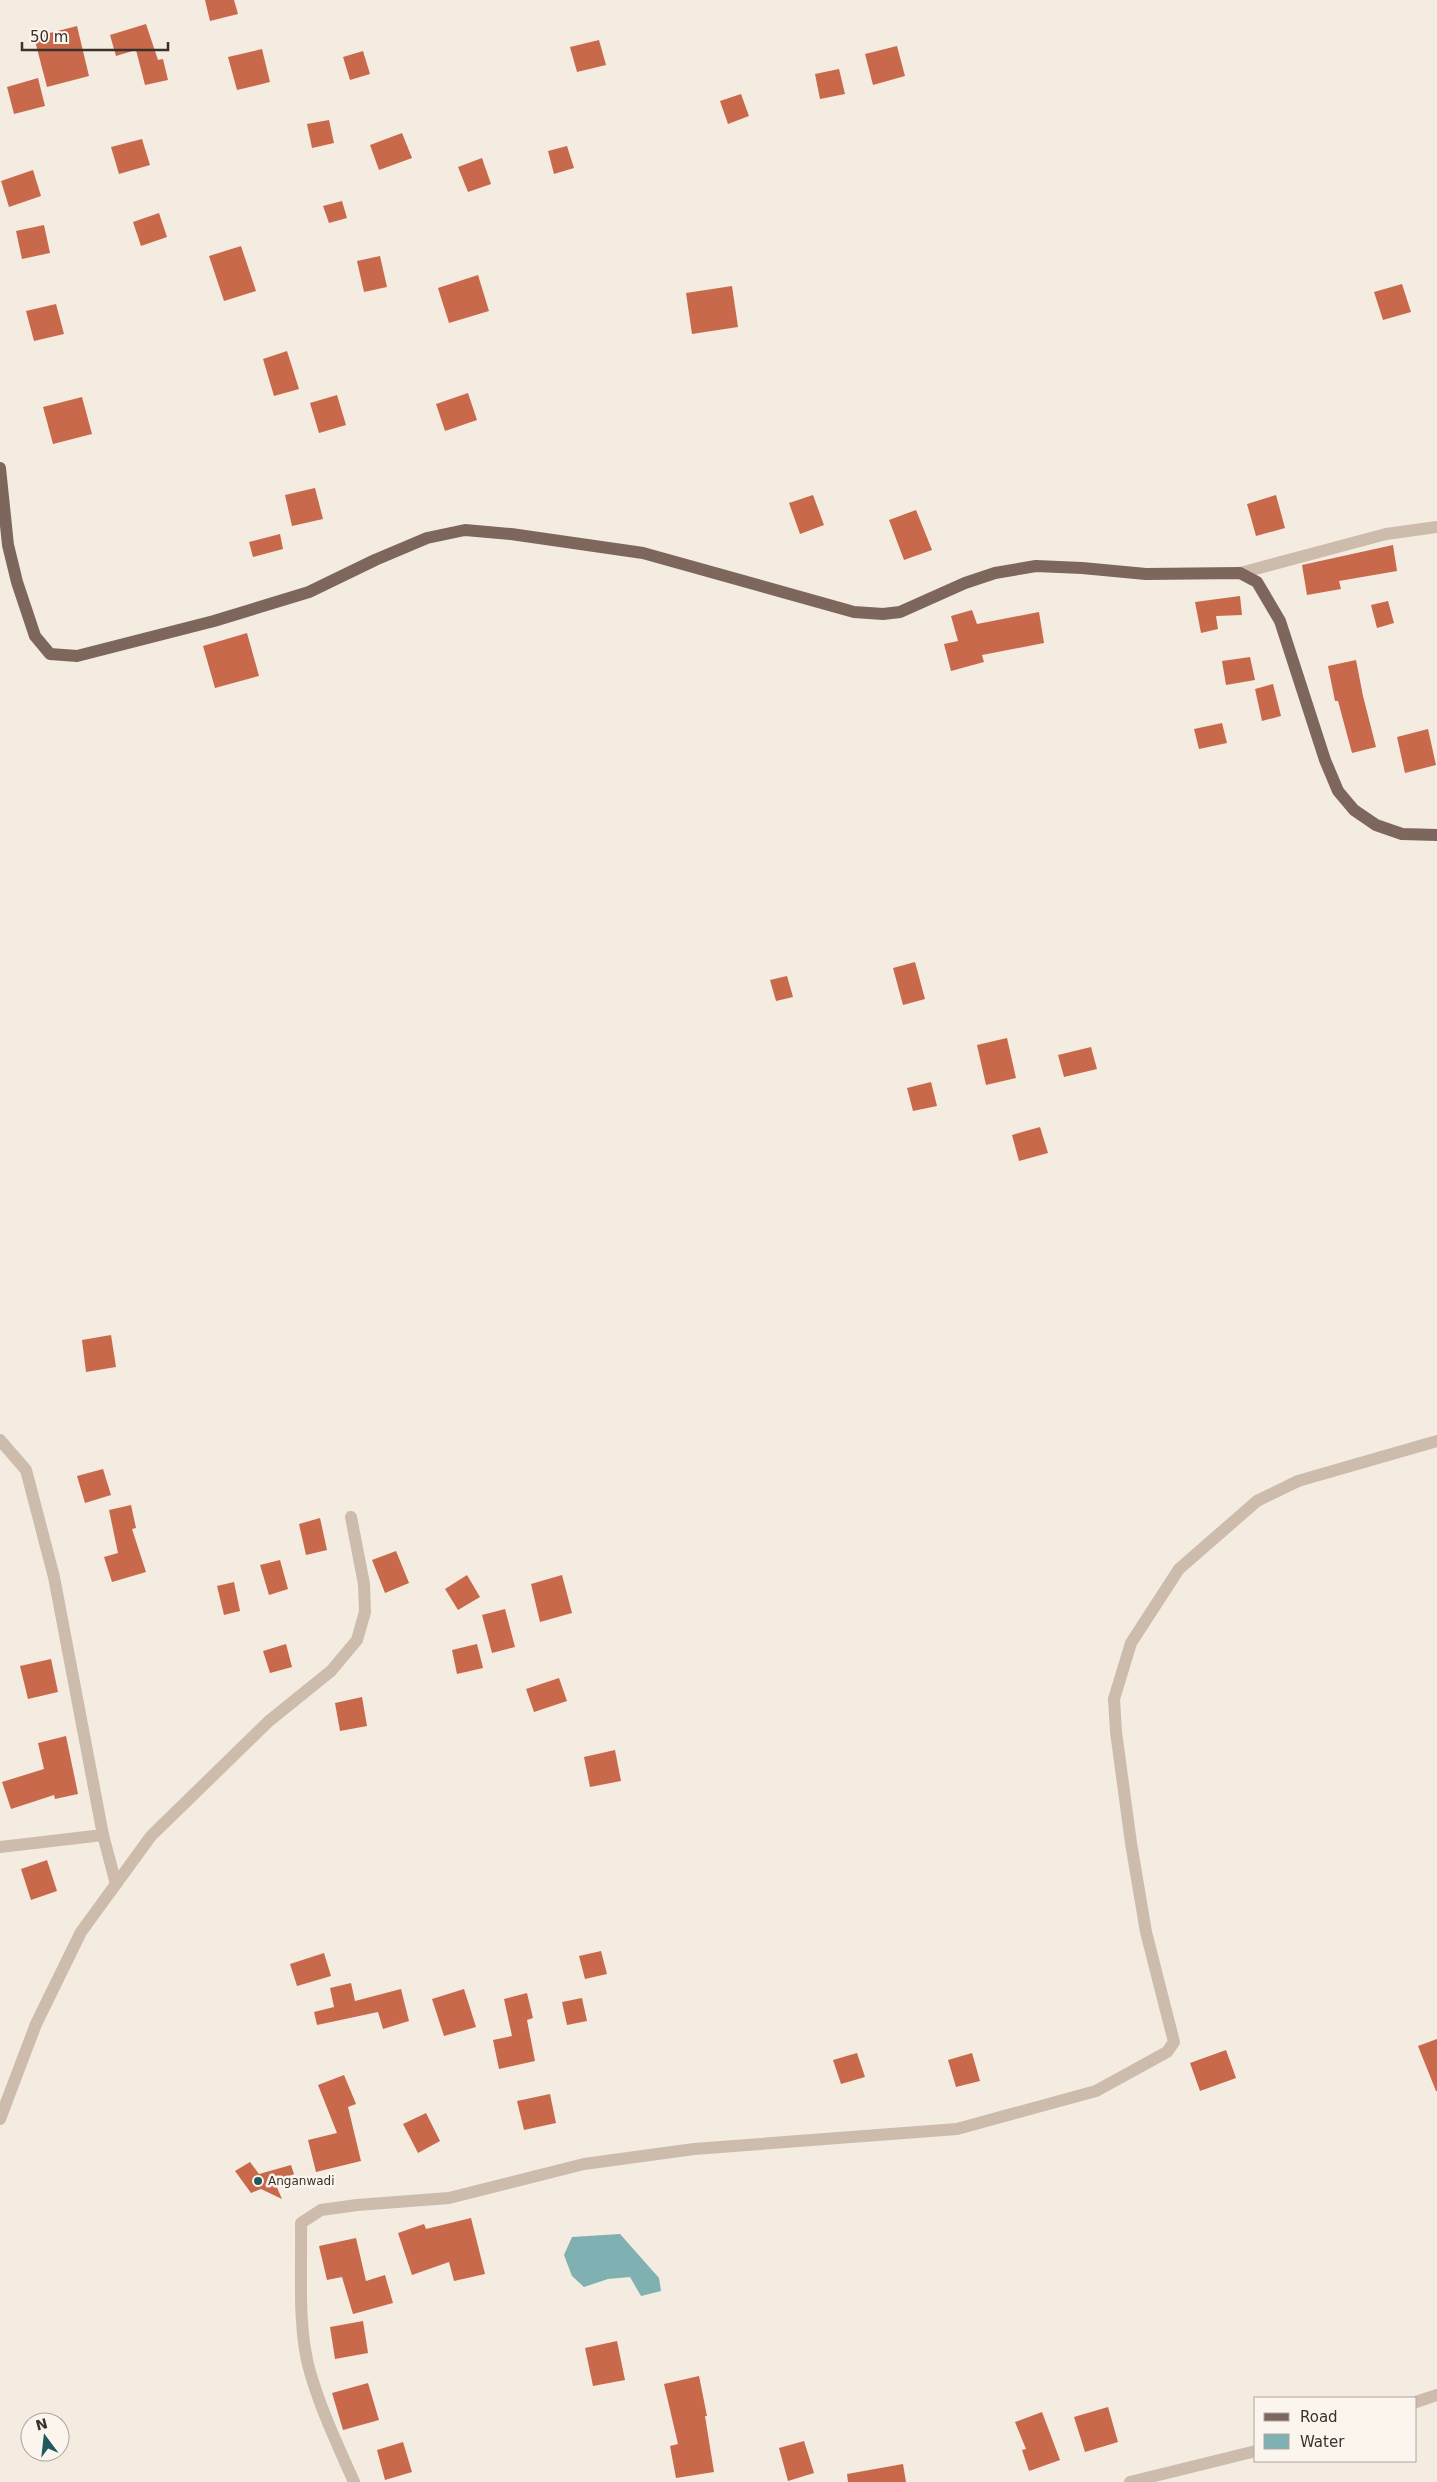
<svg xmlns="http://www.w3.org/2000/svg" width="1437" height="2482" viewBox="0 0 1437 2482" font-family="'DejaVu Sans',sans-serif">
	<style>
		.water { fill: #7fb0b2 }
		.building { fill: #c8694b }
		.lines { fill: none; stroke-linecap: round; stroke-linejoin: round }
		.minor { stroke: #cdbbac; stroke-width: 12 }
		.major { stroke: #7d675c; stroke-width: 12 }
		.poi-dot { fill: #1f5a5e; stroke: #fbf5ee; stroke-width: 2 }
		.labels { text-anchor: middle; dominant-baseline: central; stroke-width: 5; stroke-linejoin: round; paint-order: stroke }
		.poi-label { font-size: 12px; fill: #3b302b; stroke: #fbf5ee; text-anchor: start }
	</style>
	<rect width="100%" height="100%" fill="#f4ebe1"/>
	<polygon class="water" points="620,2234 659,2278 661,2291 641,2296 630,2277 608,2279 584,2287 572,2276 564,2255 572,2237"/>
	<g class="building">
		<polygon points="205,0 234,0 238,14 210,21"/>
		<polygon points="146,24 158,60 163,59 168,80 145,85 136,50 116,56 110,35"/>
		<polygon points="77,26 89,76 47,87 34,37"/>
		<polygon points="599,40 606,65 577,72 570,47"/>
		<polygon points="897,46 905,76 873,85 865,54"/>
		<polygon points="262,49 270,82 237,90 228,57"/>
		<polygon points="363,51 370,74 350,80 343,57"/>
		<polygon points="839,69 845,94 820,99 815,74"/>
		<polygon points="38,78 45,106 14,114 7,87"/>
		<polygon points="741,94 749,116 728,124 720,101"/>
		<polygon points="329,120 334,143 312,148 307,124"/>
		<polygon points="402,133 412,158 379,170 370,145"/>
		<polygon points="142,139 150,165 119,174 111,147"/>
		<polygon points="567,146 574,168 554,174 548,151"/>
		<polygon points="482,158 491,184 468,192 458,167"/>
		<polygon points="33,170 41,196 9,207 1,181"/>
		<polygon points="342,201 347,218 329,223 323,206"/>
		<polygon points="159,213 167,237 141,246 133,222"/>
		<polygon points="44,225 50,253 22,259 16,231"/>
		<polygon points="241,246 256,291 224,301 209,256"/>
		<polygon points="380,256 387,287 364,292 357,261"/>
		<polygon points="478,275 489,311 449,323 438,288"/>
		<polygon points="1402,284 1411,312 1383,320 1374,292"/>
		<polygon points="732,286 738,327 692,334 686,293"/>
		<polygon points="56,304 64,334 34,341 26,311"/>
		<polygon points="287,351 299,389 274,396 263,359"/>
		<polygon points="468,393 477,420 445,431 436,404"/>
		<polygon points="337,395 346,425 319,433 310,403"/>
		<polygon points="82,397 92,434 53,444 43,407"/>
		<polygon points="315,488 323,519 292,526 285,495"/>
		<polygon points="813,495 824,525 800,534 789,503"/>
		<polygon points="1276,495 1285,528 1256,536 1247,504"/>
		<polygon points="916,510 932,550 904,560 889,520"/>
		<polygon points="280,534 283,549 253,557 249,542"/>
		<polygon points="1393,545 1397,571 1339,581 1341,589 1307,595 1302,565"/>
		<polygon points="1240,596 1242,615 1216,616 1218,629 1201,633 1195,602"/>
		<polygon points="1388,601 1394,623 1377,628 1371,605"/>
		<polygon points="972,610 977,624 1039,612 1044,643 982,655 984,662 951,671 944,644 958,641 951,616"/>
		<polygon points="247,633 259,676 215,688 203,646"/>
		<polygon points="1250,657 1255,680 1226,685 1222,661"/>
		<polygon points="1356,660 1363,696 1376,747 1352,753 1338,701 1335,701 1328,666"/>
		<polygon points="1273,684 1281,716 1262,721 1255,689"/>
		<polygon points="1222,723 1227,743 1199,749 1194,729"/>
		<polygon points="1428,729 1436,765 1405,773 1397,737"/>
		<polygon points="915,962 925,999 903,1005 893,968"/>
		<polygon points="787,976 793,997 776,1001 770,980"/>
		<polygon points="1007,1038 1016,1078 986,1085 977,1045"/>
		<polygon points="1091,1047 1097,1069 1064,1077 1058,1055"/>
		<polygon points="931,1082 937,1106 913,1111 907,1088"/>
		<polygon points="1040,1127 1048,1153 1019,1161 1012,1135"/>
		<polygon points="111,1335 116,1367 86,1372 82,1340"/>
		<polygon points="103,1469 111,1495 85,1503 77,1476"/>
		<polygon points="131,1505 136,1528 132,1529 146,1572 112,1582 104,1557 118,1553 109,1510"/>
		<polygon points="320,1518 327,1550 306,1555 299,1524"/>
		<polygon points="396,1551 409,1583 385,1593 372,1560"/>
		<polygon points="280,1560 288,1589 269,1595 260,1565"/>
		<polygon points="467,1575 480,1597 458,1610 445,1589"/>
		<polygon points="562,1575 572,1613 540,1622 531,1584"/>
		<polygon points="234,1582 240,1611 224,1615 217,1586"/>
		<polygon points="505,1609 515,1647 492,1653 482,1615"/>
		<polygon points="286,1644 292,1667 270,1673 263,1651"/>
		<polygon points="477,1644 483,1668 457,1674 452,1650"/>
		<polygon points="51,1659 58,1692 28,1699 20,1666"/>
		<polygon points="559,1678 567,1701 534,1712 526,1689"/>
		<polygon points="362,1697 367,1726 340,1731 335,1703"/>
		<polygon points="66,1736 78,1794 55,1799 54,1795 11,1809 2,1782 44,1769 38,1743"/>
		<polygon points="615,1750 621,1781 590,1787 584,1757"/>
		<polygon points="47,1860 57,1891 31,1900 21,1869"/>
		<polygon points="601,1951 607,1974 585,1979 579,1956"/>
		<polygon points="324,1953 331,1976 297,1986 290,1964"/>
		<polygon points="351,1983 355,2001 401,1989 409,2021 383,2029 378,2012 317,2025 314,2012 334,2007 330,1988"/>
		<polygon points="464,1989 476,2027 444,2036 432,1999"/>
		<polygon points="527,1993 533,2018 527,2020 535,2061 499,2069 493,2040 512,2036 504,1999"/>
		<polygon points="582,1998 587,2021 567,2025 562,2002"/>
		<polygon points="1437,2039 1437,2091 1436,2091 1418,2046"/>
		<polygon points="1226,2050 1236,2078 1200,2091 1190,2063"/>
		<polygon points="857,2053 865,2077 841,2084 833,2060"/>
		<polygon points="972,2053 980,2081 956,2087 948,2060"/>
		<polygon points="344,2075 356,2104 348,2107 361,2161 316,2172 308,2140 337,2133 318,2085"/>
		<polygon points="550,2094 556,2123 524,2130 517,2101"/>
		<polygon points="426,2113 440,2141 418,2153 403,2124"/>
		<polygon points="250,2162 259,2174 291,2165 294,2174 275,2183 282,2199 261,2189 251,2193 235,2171"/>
		<polygon points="471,2218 485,2274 454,2281 449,2262 412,2275 398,2233 424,2224 426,2229"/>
		<polygon points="356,2238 366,2281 385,2275 393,2303 353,2314 342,2277 327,2280 319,2246"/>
		<polygon points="363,2321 368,2353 335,2359 330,2327"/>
		<polygon points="617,2341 625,2380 593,2386 585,2348"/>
		<polygon points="699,2376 707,2416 705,2416 714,2472 676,2478 670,2446 678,2444 664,2384"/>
		<polygon points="368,2383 379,2420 343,2430 332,2393"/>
		<polygon points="1108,2407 1118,2442 1085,2452 1074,2417"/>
		<polygon points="1042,2412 1060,2460 1029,2471 1022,2450 1026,2449 1015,2422"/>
		<polygon points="804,2441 814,2473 788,2481 779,2448"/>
		<polygon points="403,2442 412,2472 385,2480 377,2450"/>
		<polygon points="903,2464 906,2482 848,2482 847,2474"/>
	</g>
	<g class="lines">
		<g class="minor">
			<polyline points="1240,573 1386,534 1437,527"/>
			<polyline points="0,1440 26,1470 54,1577 103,1835 0,1847"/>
			<polyline points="103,1835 116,1884"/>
			<polyline points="0,2119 36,2024 81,1932 151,1836 269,1721 331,1671 357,1640 365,1612 364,1584 351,1517"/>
			<polyline points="1416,2402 1437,2395"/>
			<path d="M354 2482C338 2446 321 2410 310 2372 297 2328 302 2269 301 2223L321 2210 357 2205 449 2198 584 2164 694 2149 957 2129 1096 2091 1167 2052 1174 2042 1146 1932 1131 1843 1116 1732 1114 1699 1131 1643 1179 1569 1257 1501 1298 1481 1437 1441"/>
			<polyline points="1130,2482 1256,2451"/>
		</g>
		<polyline class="major" points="0,468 8,545 17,582 35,636 50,654 77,656 214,621 309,592 375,560 427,538 465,530 511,534 643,553 854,612 883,614 900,612 965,583 995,573 1036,566 1082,568 1146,574 1240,573 1257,582 1280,621 1325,760 1338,791 1354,810 1376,825 1402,834 1437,835"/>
	</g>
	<circle class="poi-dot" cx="258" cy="2181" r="5"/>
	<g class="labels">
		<g class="poi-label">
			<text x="268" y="2181">Anganwadi</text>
		</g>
	</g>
	<rect x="1254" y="2397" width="162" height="65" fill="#fbf5ee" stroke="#aea6a0"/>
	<rect x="1264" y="2413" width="25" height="8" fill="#7d675c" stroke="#aea6a0"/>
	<text x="1300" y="2422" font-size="15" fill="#3b302b">Road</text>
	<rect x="1264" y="2434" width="25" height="15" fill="#7fb0b2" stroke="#aea6a0"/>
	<text x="1300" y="2447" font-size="15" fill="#3b302b">Water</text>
	<g transform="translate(45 2437) rotate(345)"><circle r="24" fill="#fbf5ee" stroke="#aea6a0"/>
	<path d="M0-4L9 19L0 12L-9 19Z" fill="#1f5a5e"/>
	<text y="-8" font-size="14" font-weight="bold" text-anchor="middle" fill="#3b302b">N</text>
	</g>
	<path d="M22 42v8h146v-8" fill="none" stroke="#3b302b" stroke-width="2.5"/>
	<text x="30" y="42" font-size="15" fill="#3b302b" stroke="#fbf5ee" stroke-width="4" paint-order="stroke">50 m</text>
</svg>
